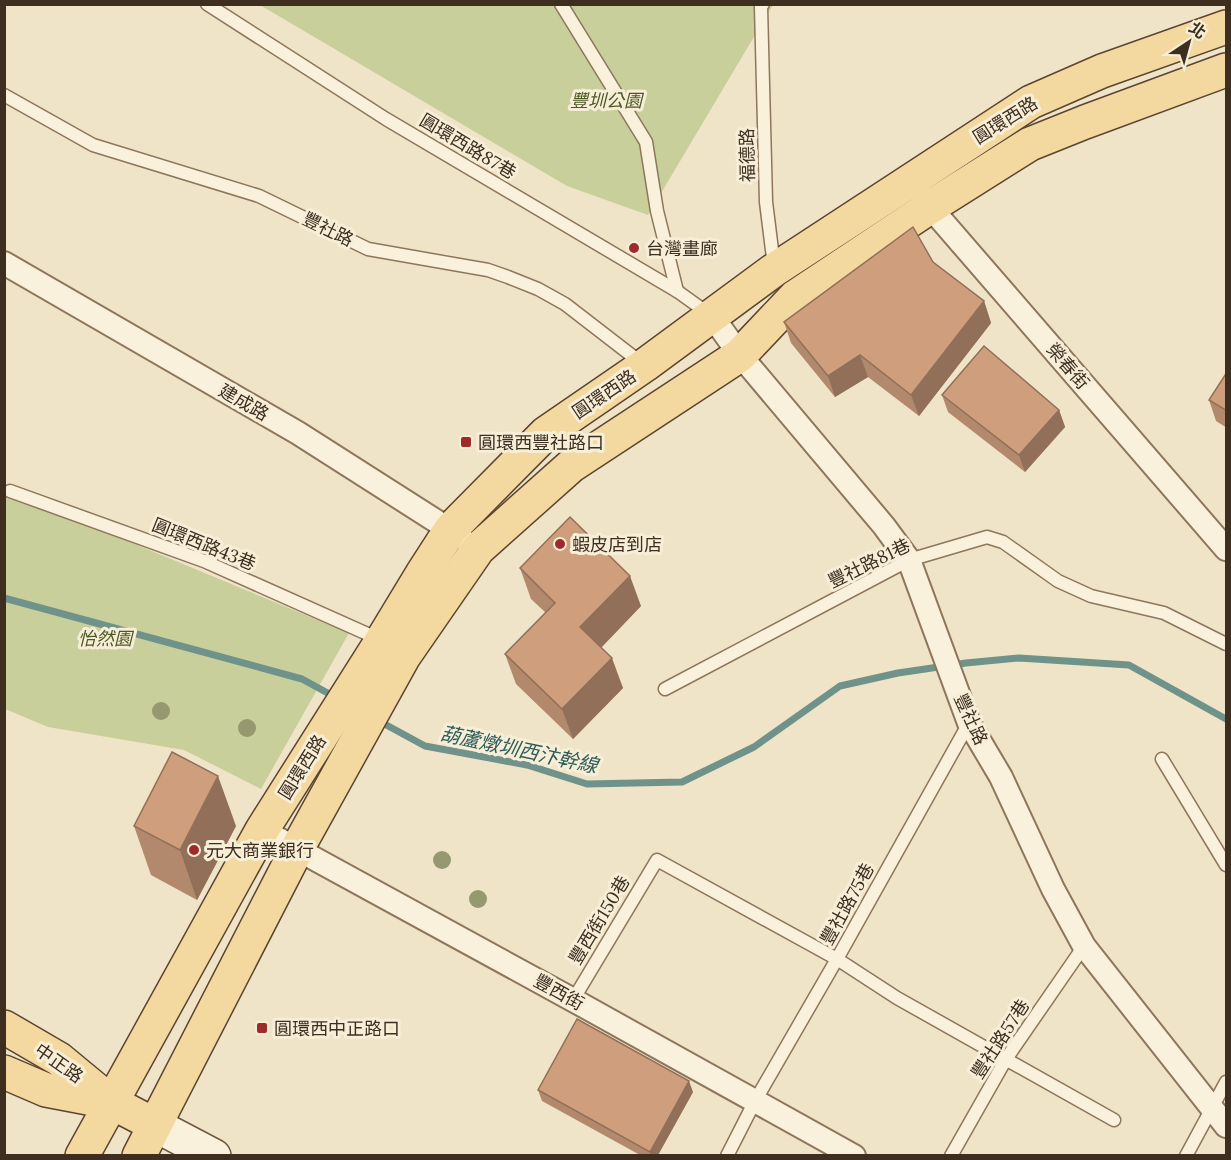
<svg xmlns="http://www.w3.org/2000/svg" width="1231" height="1160" viewBox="0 0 1231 1160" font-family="Lora,'Noto Sans TC',serif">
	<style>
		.green { fill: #c9cf9b }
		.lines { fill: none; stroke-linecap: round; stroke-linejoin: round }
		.stream { stroke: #6f938a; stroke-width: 7 }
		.lane-casing { stroke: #8d765c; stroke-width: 15 }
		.street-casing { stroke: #8d765c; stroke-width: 26 }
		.secondary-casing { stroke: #6f573f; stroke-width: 36 }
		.primary-casing { stroke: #5b4430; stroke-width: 36 }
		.lane { stroke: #faf1dc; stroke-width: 12 }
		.street { stroke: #faf1dc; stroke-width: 22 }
		.secondary { stroke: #faf1dc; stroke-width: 33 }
		.primary { stroke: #f3d9a0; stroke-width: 33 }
		.tree { fill: #96986f }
		.wall { fill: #b2896c }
		.shaded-wall { fill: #916f58 }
		.building { fill: #cf9f7d; stroke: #916f58; stroke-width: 1.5 }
		.poi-dot { fill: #9e2a2b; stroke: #f7eed8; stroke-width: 2 }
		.labels { text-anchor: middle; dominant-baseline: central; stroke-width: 6; stroke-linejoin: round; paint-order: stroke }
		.park-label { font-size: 18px; font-style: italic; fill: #4d5a26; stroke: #f7eed8 }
		.street-label { font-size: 18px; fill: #3d2e20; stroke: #f7eed8 }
		.poi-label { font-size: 18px; fill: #3d2e20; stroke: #f7eed8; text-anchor: start }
		.water-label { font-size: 20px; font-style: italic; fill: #2f5d5a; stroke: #f7eed8 }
	</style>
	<rect width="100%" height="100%" fill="#f0e4c8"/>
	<g class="green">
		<polygon points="260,5 773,5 648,215 567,186"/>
		<polygon points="5,495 77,520 349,633 261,789 184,750 48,727 5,709"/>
	</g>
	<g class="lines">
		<g class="stream">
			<polyline points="4,598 302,679 335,697"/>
			<polyline points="379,721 425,746 527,765 587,784 682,782 754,747 840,686 898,673 966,663 1019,658 1129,665 1226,719"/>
		</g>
		<g class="lane-casing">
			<g id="lane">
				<polyline points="207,4 386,119 677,291 709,314"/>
				<polyline points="561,4 646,142 657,211 677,291"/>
				<polyline points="763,4 761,7 766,202 774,266"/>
				<polyline points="4,95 93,145 259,196 368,249 488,270 508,277 538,289 565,304 644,365"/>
				<polyline points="10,491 204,561 381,640"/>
				<polyline points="665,689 909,560 987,537 1003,542 1058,581 1091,596 1164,613 1226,644"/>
				<polyline points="1162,759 1226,865"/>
				<polyline points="573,1000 657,860 837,959 897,998 1114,1120"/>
				<polyline points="727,1156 755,1101 837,959 969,723"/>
				<polyline points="951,1156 1006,1059 1084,946"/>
				<polyline points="1186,1156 1226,1082"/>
			</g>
		</g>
		<g class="street-casing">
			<g id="street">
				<polyline points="923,196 930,207 1226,549"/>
				<polyline points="4,263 298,433 461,537"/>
				<polyline points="712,316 740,355 884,526 909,560 969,723 1001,777 1053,889 1084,946 1226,1126"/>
				<polyline points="262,830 573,1000 854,1156"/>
			</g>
		</g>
		<g class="secondary-casing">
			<polyline id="secondary" points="155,1125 214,1156"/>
		</g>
		<g class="primary-casing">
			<g id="primary">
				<polyline points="4,1027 59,1059 111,1102 155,1125"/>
				<polyline points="4,1072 46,1090 109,1102"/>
				<polyline points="82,1156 262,830 382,640 422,574 451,529 546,433 645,365 774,270 1031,102 1102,71 1226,27"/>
				<polyline points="139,1156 297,849 404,656 478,549 571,466 740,355 795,297 930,207 1030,144 1085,122 1226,70"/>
			</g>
		</g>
		<use href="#lane" class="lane"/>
		<use href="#street" class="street"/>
		<use href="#secondary" class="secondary"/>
		<use href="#primary" class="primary"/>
	</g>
	<g class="tree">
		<circle cx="161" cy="711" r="9"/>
		<circle cx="247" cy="728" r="9"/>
		<circle cx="442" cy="860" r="9"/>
		<circle cx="478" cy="899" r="9"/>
	</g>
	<g class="wall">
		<polygon points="933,262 984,301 991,323 919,416 868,377 835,397 791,343 784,322"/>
		<polygon points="1227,372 1227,428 1216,421 1209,400"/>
		<polygon points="942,395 1059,410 1065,427 1025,472 948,412"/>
		<polygon points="520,568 641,606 601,648 623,688 573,739 516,684 505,654 546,613 531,599"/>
		<polygon points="134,826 236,826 197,900 151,875"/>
		<polygon points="538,1090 693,1092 658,1155 640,1155 542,1101"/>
	</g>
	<g class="shaded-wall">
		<polygon points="984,301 991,323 919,416 911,395"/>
		<polygon points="860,355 868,377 835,397 828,376"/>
		<polygon points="1059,410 1065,427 1025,472 1019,455"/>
		<polygon points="630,576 641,606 591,658 580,627"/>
		<polygon points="612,658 623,688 573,739 562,709"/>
		<polygon points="218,776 236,826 197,900 180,850"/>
		<polygon points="689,1081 693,1092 658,1155 651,1155 650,1152"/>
	</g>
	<g class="building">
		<polygon points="913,227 933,262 984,301 911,395 860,355 828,376 784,322"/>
		<polygon points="984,346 1059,410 1019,455 942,395"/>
		<polygon points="1227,372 1227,411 1209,400"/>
		<polygon points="570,517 630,576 580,627 612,658 562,709 505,654 555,603 520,568"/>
		<polygon points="172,752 218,776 180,850 134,826"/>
		<polygon points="577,1019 689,1081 650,1152 538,1090"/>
	</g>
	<g class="poi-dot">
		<circle cx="634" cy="248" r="6"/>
		<rect x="460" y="436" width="12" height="12" rx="3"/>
		<circle cx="560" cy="544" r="6"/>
		<circle cx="194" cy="850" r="6"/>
		<rect x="256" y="1022" width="12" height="12" rx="3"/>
	</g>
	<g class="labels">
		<g class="park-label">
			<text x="606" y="100">豐圳公園</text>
			<text x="105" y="638">怡然園</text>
		</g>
		<g class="street-label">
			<text transform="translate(1005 120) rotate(-32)">圓環西路</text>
			<text transform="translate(468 146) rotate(31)">圓環西路87巷</text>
			<text transform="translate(747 155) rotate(-91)">福德路</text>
			<text transform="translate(328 229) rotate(26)">豐社路</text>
			<text transform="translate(1068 366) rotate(49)">榮春街</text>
			<text transform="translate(604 394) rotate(-34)">圓環西路</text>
			<text transform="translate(244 402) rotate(30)">建成路</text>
			<text transform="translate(204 544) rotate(22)">圓環西路43巷</text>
			<text transform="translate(869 563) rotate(-26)">豐社路81巷</text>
			<text transform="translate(971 719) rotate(65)">豐社路</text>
			<text transform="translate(302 767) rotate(-58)">圓環西路</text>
			<text transform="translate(847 904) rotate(-61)">豐社路75巷</text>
			<text transform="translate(599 920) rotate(-59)">豐西街150巷</text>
			<text transform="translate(559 992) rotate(29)">豐西街</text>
			<text transform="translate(1000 1039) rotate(-57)">豐社路57巷</text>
			<text transform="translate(59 1063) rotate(35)">中正路</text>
		</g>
		<g class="poi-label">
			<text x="646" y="248">台灣畫廊</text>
			<text x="478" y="442">圓環西豐社路口</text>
			<text x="572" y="544">蝦皮店到店</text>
			<text x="206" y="850">元大商業銀行</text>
			<text x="274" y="1028">圓環西中正路口</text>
		</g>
		<g class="water-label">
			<text transform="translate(519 749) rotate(12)">葫蘆燉圳西汴幹線</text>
		</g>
	</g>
	<rect width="1231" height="1160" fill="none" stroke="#3d2e20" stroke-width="12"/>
	<g transform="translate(1189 42) rotate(36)" stroke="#f7eed8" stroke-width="4.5" paint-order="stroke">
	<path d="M0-4.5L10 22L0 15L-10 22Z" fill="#3d2e20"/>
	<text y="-9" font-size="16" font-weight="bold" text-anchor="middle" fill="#3d2e20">北</text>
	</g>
</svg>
